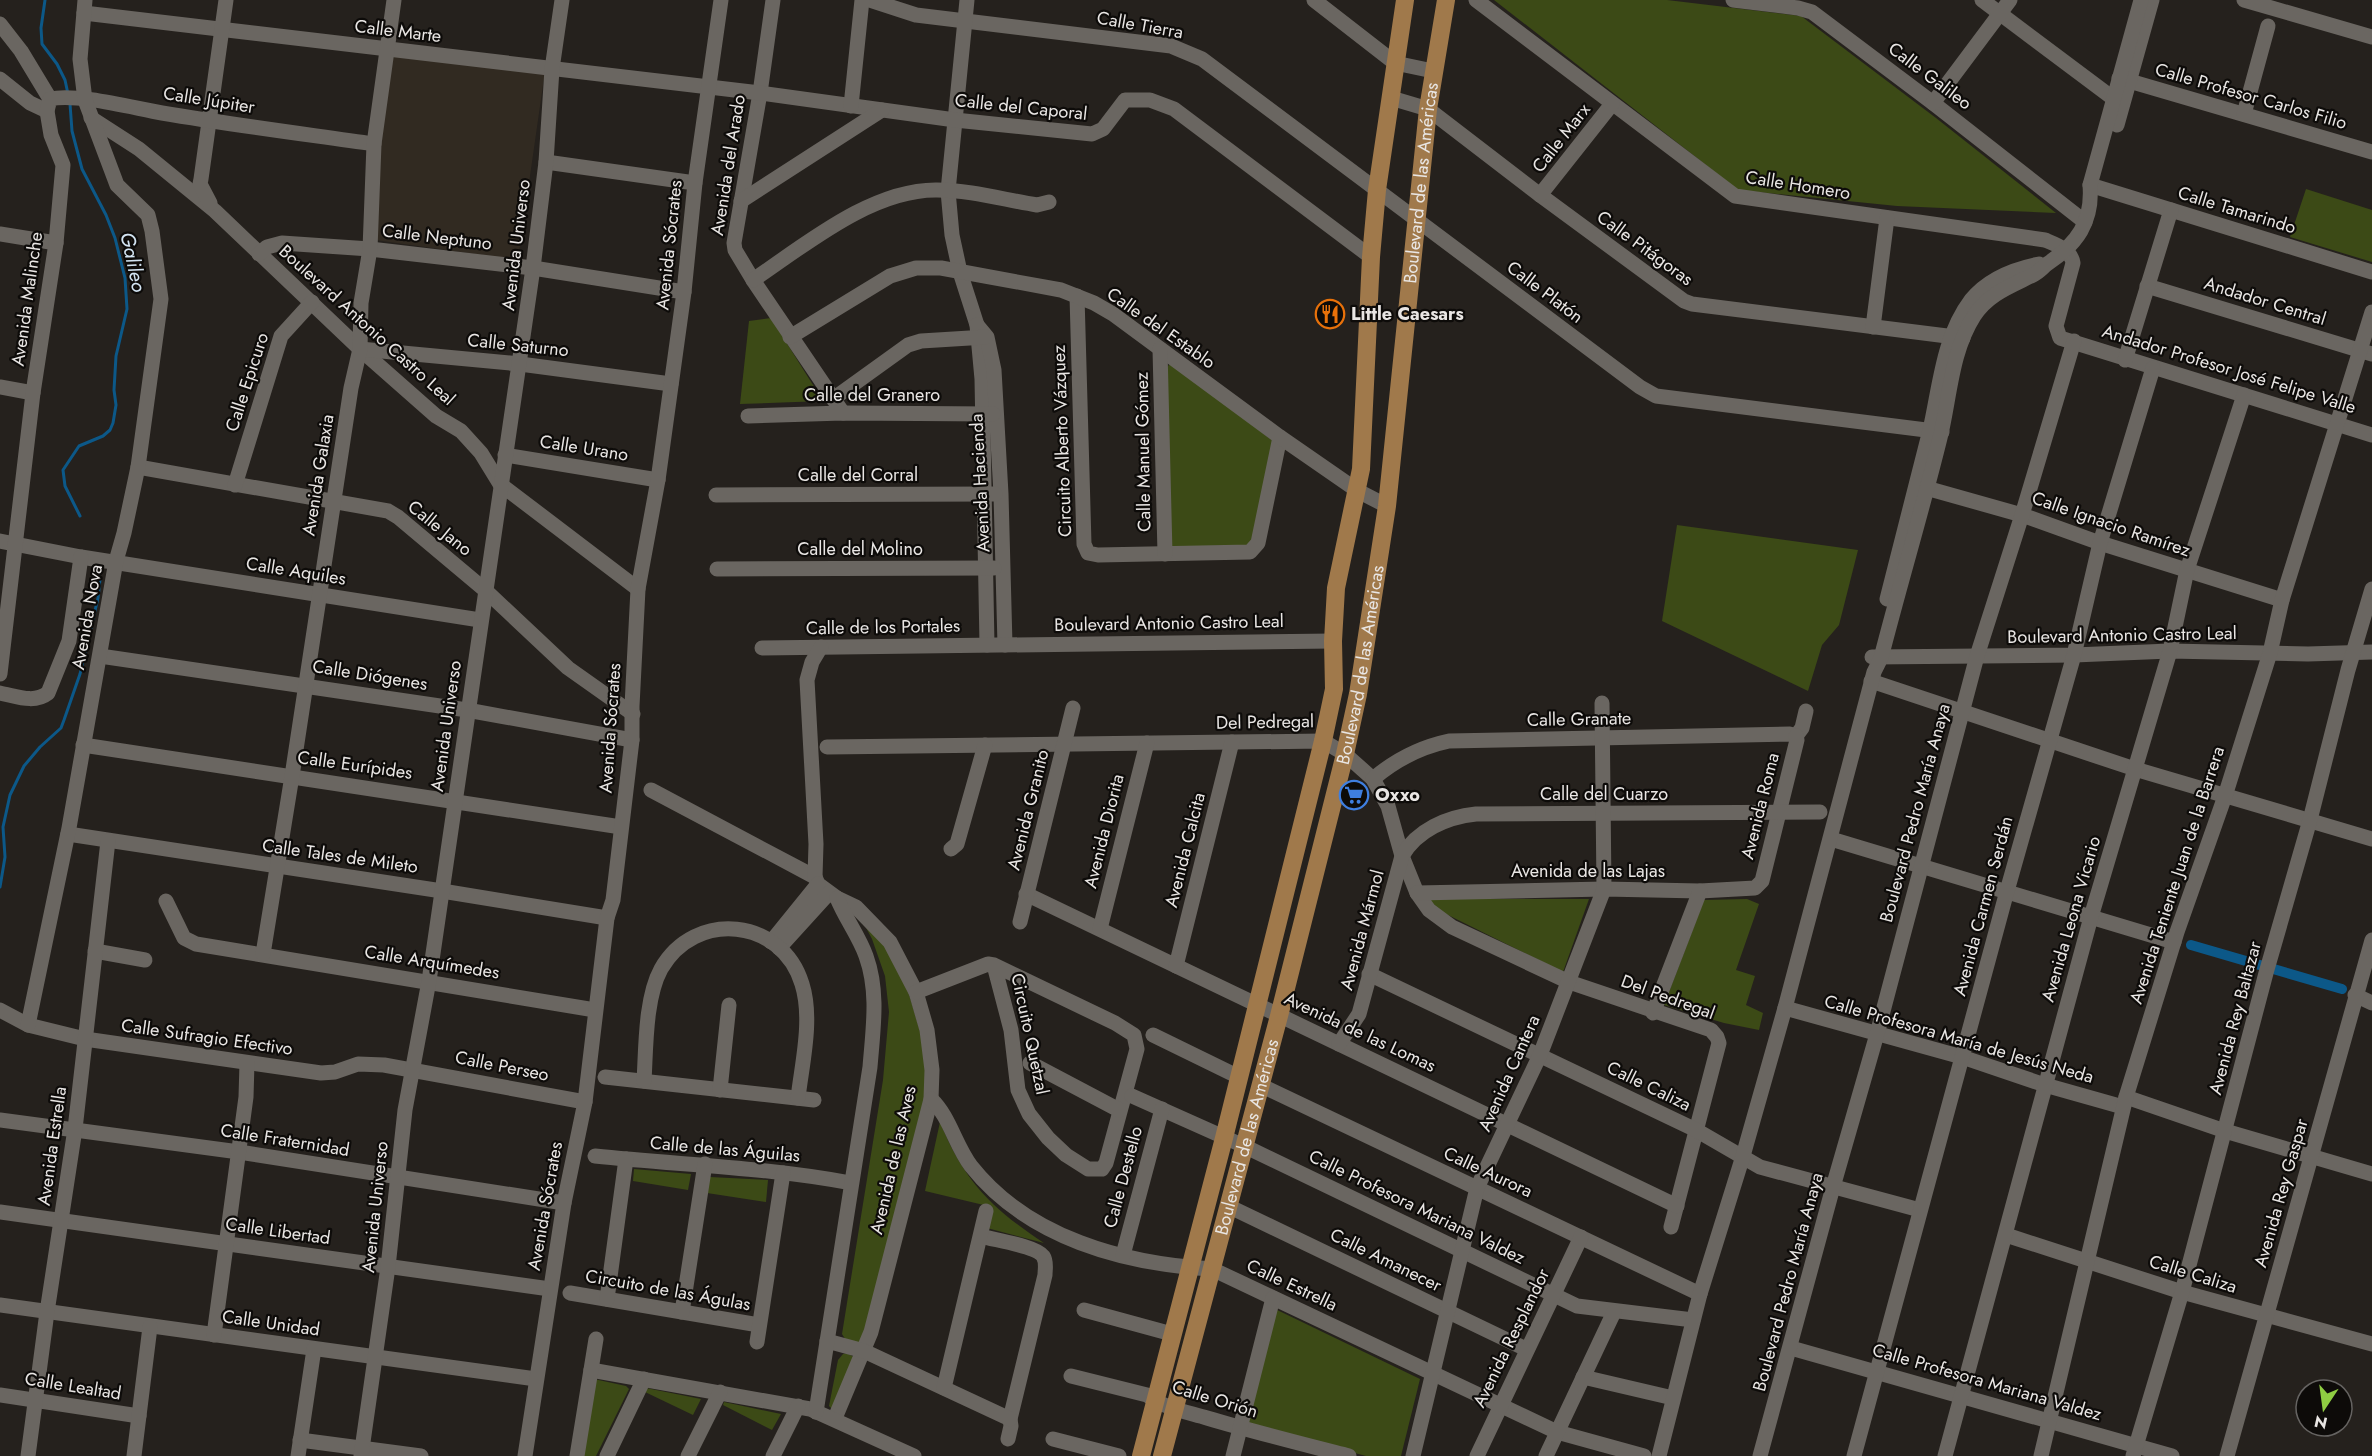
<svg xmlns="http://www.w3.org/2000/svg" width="2372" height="1456" viewBox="0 0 2372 1456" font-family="Jost,sans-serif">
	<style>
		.built { fill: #312a21 }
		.green { fill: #3c4a16 }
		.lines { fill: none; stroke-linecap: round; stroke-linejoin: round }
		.stream { stroke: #0c5888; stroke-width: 3 }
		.canal { stroke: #0c5888; stroke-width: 10 }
		.minor { stroke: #6a6661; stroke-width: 15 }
		.major { stroke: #a0794b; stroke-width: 18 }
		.labels { text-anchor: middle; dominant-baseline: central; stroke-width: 4.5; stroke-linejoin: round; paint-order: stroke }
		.street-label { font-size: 18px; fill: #e9e6e4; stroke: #0d0b09 }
		.poi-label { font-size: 18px; font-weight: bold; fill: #e9e6e4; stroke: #0d0b09; text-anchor: start }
		.water-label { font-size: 20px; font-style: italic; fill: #d3e4f2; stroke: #0d0b09 }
	</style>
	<rect width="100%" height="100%" fill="#25211d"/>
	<polygon class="built" points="393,51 545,71 518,260 368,239"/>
	<g class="green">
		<polygon points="1494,0 1667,0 1801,16 1936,118 2056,213 1897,206 1738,190"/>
		<polygon points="2306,189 2372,210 2372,262 2290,237"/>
		<polygon points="771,318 823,401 740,404 749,321"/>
		<polygon points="1171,363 1277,444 1251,545 1171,547 1167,367"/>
		<polygon points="1677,525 1858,550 1839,625 1822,645 1808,691 1662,621"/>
		<polygon points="1425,899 1589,899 1563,972 1430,906"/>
		<polygon points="1747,899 1759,904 1736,970 1755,976 1746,1005 1763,1013 1759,1030 1724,1023 1664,1005 1704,900"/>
		<polygon points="863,922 878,932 901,967 933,1075 867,1343 847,1342 842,1334 883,1080 889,1012 885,976 872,939"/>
		<path d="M940 1122C964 1181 991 1208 1044 1243L987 1228 992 1207 925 1191Z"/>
		<polygon points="634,1169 691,1174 688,1190 633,1181"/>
		<polygon points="710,1177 768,1180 766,1202 707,1193"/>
		<polygon points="1273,1308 1420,1379 1401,1456 1366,1456 1243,1423"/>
		<polygon points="847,1353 857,1359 833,1410 829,1406 838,1360 843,1354"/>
		<polygon points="594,1379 626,1386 629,1389 596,1456 581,1456"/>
		<polygon points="646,1388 701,1399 693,1415 645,1392"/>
		<polygon points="724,1402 781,1414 772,1430 723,1405"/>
	</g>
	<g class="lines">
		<g class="stream">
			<polyline points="45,0 41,28 42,44 57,64 65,80 68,94"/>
			<polyline points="70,104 72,131 82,169 106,215 115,238 125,278 127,309 116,356 114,390 116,405 113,423 110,430 103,436 79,446 63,470 65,486 80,516"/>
			<polyline points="0,887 5,857 3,827 10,795 24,766 40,747 61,728 64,720 80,674 98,598 100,579 95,566"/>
		</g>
		<polyline class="canal" points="2191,945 2342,989"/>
		<g class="minor">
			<polyline points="773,0 760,93 734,243 735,250 753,280 843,413"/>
			<polyline points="870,0 916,15 1171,46 1202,59 1640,387 1656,396 1942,432"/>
			<polyline points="967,0 948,191 952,235 960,272 977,325 982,379 987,645"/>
			<polyline points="1314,0 1395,63 1433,71"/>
			<path d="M1476 0 1735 196 2045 240C2057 245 2071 250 2073 263L2056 326 2060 338 2372 435"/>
			<polyline points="1733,0 1798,8 1812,12 1933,103 2085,222"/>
			<polyline points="1982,0 2114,99"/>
			<polyline points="2244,0 2372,37"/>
			<polyline points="84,13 760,93 955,120 1092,134 1103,129 1125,100 1150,100 1174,109 1371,257"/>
			<polyline points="0,24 21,51 50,99"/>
			<polyline points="2119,78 2372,152"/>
			<polyline points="0,79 30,103 47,111"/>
			<polyline points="1391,98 1428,109 1540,195 1684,301 1692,304 1963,338"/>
			<polyline points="1933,103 2010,0"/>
			<polyline points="851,106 862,0"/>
			<polyline points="2244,114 2268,26"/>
			<polyline points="91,118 139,149 215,211 360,349 436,416 461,431 481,453 500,484 638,589"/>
			<polyline points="2117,125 2152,0"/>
			<polyline points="546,162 695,183"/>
			<polyline points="2090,185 2372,272"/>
			<polyline points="1540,195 1612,104"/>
			<polyline points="741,201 882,110"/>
			<polyline points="210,203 200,184 201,179 226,0"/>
			<polyline points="0,234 56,243"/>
			<polyline points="259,254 267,247 282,243 370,249 533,268 684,292"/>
			<path d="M753 280C805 245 872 189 937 190 970 190 1005 200 1037 205L1049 202"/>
			<polyline points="2147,286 2372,354"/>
			<polyline points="1077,296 1084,544 1088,553 1098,555 1250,552 1258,543 1280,437"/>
			<polyline points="977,325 987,337 994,370 1001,494 1005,645"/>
			<polyline points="1873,327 1887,218"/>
			<polyline points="790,337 890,276 916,268 941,268 1061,290 1094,303 1113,314 1280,437 1358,491 1387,506"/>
			<polyline points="360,349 520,364 671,384"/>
			<polyline points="1160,349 1165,554"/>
			<polyline points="2125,360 2171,210"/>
			<polyline points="0,387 33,393"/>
			<polyline points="833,399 908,345 921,341 986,337"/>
			<polyline points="748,416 843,413 993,414"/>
			<polyline points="505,455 658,480"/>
			<polyline points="138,467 388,511 398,517 485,590 568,668 633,714"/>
			<polyline points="235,485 281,336 312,302"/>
			<polyline points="1919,486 2022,515 2100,543 2282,600"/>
			<polyline points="716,495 995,494"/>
			<polyline points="0,541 81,557 480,620"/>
			<polyline points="717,569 994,568"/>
			<path d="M1887 599C1901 542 1916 486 1930 430 1940 386 1943 337 1971 300 1987 280 2014 269 2039 264"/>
			<polyline points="762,648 1333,641"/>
			<polyline points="100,656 467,710 632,740"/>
			<polyline points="1872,657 2074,655 2170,651 2308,654 2372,652"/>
			<path d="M0 674 33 393 56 243 63 165 51 135 47 111 50 99C77 93 133 108 162 113 233 125 304 134 374 144"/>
			<polyline points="1871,681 2135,769 2372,839"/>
			<path d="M0 693C16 696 34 704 48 693L69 641 81 557"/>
			<polyline points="1796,736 1802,728 1806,711"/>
			<polyline points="83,745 621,827"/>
			<polyline points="827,747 1323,741 1345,754 1373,779 1388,806 1402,856 1417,893 1429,910 1452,927 1569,982 1711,1030 1717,1037 1719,1043 1671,1227"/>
			<path d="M1373 779C1395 760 1421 747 1449 741L1790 734 1796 736"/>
			<polyline points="651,790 815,877 818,884 837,898 856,907 890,942 916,992 927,1030 932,1070 931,1099 871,1332 835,1418"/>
			<polyline points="68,834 442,891 607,918"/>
			<polyline points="1831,839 2174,942"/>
			<polyline points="951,849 957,844 985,745"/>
			<polyline points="815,877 816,844 807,680 812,662 821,647"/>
			<polyline points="1417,893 1604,889 1700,891 1755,888 1762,881 1797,740 1796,736"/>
			<polyline points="1026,894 1677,1206"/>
			<polyline points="166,901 184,938 196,944 595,1010"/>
			<polyline points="1020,922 1073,708"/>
			<polyline points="1100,929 1147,743"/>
			<polyline points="771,942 818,884"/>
			<polyline points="779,948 829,893"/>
			<polyline points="95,951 145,960"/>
			<polyline points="263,954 292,776 351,388 360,349 361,303 370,249 374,144 394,0"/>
			<polyline points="1176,966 1232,742"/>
			<polyline points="1369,974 1696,1130 1760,1167 1920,1210"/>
			<polyline points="916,992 988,964 994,965 1115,1023 1134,1035 1137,1049 1106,1163 1102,1169 1088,1169 1066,1155 1048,1138 1029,1114 1018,1090 1011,1030 994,965"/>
			<polyline points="2355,995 2372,1003"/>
			<polyline points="1785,1008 1962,1057 2045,1085 2123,1107"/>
			<polyline points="0,1010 28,1025 85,1039 321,1073 335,1072 358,1064 384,1065 585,1102"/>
			<polyline points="1653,1013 1700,891"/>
			<polyline points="28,1025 69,828 116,561 124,533 138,467 161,299 152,231 148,215 117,185 85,100 80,59 85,0"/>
			<polyline points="1153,1035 1239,1077"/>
			<path d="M1339 1044 1359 1014 1402 856C1417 830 1447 817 1476 814L1820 812"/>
			<polyline points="1030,1063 1119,1110"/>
			<polyline points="605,1077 814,1100"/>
			<path d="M644 1081C646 1049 645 998 661 969 695 909 782 918 802 984 813 1019 802 1063 798 1098"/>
			<polyline points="1260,1085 1700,1294"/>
			<polyline points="720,1090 729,1005"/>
			<polyline points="1132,1096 1244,1146 1577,1306 1693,1320"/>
			<polyline points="2126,1097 2225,1131 2372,1174"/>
			<path d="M931 1099C950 1117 955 1145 971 1166 1028 1238 1124 1264 1212 1269L1557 1432 1644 1456"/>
			<polyline points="0,1120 239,1152 564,1203"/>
			<path d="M595 1156C680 1165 766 1167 851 1183"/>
			<polyline points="1228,1206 1526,1349"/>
			<polyline points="0,1212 550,1289"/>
			<polyline points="2006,1235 2182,1292 2372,1344"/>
			<path d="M981 1236C994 1240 1036 1246 1043 1256 1047 1262 1045 1269 1045 1275L1010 1419 1011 1426 1008 1439"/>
			<polyline points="1123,1255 1162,1109"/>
			<polyline points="570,1293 759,1325"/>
			<polyline points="607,1299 626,1159"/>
			<polyline points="0,1305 536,1379"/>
			<polyline points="1084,1310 1172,1334"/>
			<polyline points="682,1312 705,1164"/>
			<polyline points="214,1335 246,1097 247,1063"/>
			<polyline points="827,1341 864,1351 1010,1419"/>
			<polyline points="757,1342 783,1173"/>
			<polyline points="1791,1348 2172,1456"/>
			<polyline points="591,1370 810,1409 914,1456"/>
			<path d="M1071 1376 1147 1395C1163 1408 1187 1412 1207 1418 1254 1432 1302 1444 1349 1456"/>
			<polyline points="1583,1377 1673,1398"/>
			<polyline points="944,1388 986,1211"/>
			<polyline points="0,1395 139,1416"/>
			<path d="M816 1412 870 1067C873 1029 879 992 866 956 859 936 845 918 837 898"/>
			<polyline points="1053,1439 1119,1456"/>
			<polyline points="300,1440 421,1456"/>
			<polyline points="28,1456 47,1312 75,1129 108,841"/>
			<polyline points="134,1456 150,1327"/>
			<polyline points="298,1456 314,1349"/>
			<polyline points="361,1456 388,1267 405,1110 429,981 533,268 546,162 552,69 562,0"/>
			<polyline points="525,1456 564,1203 585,1102 607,918 613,900 632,740 632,706 638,589 658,480 684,292 695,183 721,0"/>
			<polyline points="577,1456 596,1339"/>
			<polyline points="607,1456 644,1379"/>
			<polyline points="688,1456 720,1392"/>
			<polyline points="773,1456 798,1406"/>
			<polyline points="1233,1456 1273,1298"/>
			<polyline points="1413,1456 1477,1188 1540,1055 1604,889 1602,703"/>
			<polyline points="1477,1456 1581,1237"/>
			<polyline points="1546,1456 1614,1312"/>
			<path d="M1659 1456 1700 1294 1743 1156 1785 1008 1874 672 1881 658C1900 584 1922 511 1940 438 1950 397 1951 352 1974 316 1988 294 2011 286 2033 275 2039 272 2042 268 2047 264 2077 244 2093 222 2090 185L2141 0"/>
			<polyline points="1760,1456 1833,1187 1877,1034 1977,656 2022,515 2074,341"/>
			<polyline points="1854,1456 2007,891 2074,655 2100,543 2153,368"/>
			<polyline points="1945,1456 2091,917 2170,651 2187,570 2244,395"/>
			<polyline points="2041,1456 2126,1097 2177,932 2225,796 2270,653 2282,600 2372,312"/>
			<polyline points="2133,1456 2182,1292 2266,973 2310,820 2348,670 2372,589"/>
			<polyline points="2227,1456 2372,940"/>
		</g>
		<g class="major">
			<polyline points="1141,1456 1224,1138 1323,741 1334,689 1333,641 1336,588 1361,469 1371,257 1377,190 1405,0"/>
			<path id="s1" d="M1162 1456 1279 1016 1345 754 1358 694 1387 506 1428 109 1446 0"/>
		</g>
	</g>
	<defs>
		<g id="restaurant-ring" transform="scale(1.5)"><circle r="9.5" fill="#0d0b09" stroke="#e8710a" stroke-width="1.5"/><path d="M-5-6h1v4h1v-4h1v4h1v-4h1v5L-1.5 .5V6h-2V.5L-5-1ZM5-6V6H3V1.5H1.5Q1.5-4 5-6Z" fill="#e8710a"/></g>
		<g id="supermarket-ring" transform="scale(1.5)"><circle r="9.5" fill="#0d0b09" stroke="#3f7fe0" stroke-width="1.5"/><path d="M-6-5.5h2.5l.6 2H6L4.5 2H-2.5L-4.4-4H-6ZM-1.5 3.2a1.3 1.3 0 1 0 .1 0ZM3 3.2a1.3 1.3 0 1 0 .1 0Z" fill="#3f7fe0"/></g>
	</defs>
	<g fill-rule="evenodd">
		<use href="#restaurant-ring" x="1330" y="314"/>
		<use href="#supermarket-ring" x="1354" y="795"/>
	</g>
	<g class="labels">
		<g class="street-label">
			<text transform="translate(1140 25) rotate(10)">Calle Tierra</text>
			<text transform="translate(398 31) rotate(7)">Calle Marte</text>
			<text transform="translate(1930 76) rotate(37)">Calle Galileo</text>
			<text transform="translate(2251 96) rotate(16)">Calle Profesor Carlos Filio</text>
			<text transform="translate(209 100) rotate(9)">Calle Júpiter</text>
			<text transform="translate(1021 107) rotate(6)">Calle del Caporal</text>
			<text transform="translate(1561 138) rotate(-52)">Calle Marx</text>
			<text transform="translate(728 165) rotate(-81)">Avenida del Arado</text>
			<text stroke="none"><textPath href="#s1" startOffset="1302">Boulevard de las Américas</textPath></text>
			<text transform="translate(1798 185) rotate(9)">Calle Homero</text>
			<text transform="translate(2237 210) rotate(17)">Calle Tamarindo</text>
			<text transform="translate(437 237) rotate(7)">Calle Neptuno</text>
			<text transform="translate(516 245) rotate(-83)">Avenida Universo</text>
			<text transform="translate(669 245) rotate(-84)">Avenida Sócrates</text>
			<text transform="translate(1645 248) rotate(36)">Calle Pitágoras</text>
			<text transform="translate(1545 292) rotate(37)">Calle Platón</text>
			<text transform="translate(27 299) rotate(-82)">Avenida Malinche</text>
			<text transform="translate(2265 301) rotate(17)">Andador Central</text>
			<text transform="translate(367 325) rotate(42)">Boulevard Antonio Castro Leal</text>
			<text transform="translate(1161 328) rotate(35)">Calle del Establo</text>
			<text transform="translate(518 345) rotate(6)">Calle Saturno</text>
			<text transform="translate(2229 369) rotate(17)">Andador Profesor José Felipe Valle</text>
			<text transform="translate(247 382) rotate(-72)">Calle Epicuro</text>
			<text x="872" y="395">Calle del Granero</text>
			<text transform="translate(1062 441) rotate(-92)">Circuito Alberto Vázquez</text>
			<text transform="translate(584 448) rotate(9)">Calle Urano</text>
			<text transform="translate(1143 452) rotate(-91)">Calle Manuel Gómez</text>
			<text transform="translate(318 475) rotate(-81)">Avenida Galaxia</text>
			<text x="858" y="475">Calle del Corral</text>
			<text transform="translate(980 483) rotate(-93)">Avenida Hacienda</text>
			<text transform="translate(2111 524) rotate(19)">Calle Ignacio Ramírez</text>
			<text transform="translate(440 528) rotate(39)">Calle Jano</text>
			<text x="860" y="549">Calle del Molino</text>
			<text transform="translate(296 571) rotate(9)">Calle Aquiles</text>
			<text transform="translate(87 617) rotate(-80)">Avenida Nova</text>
			<text transform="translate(1169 623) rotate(-1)">Boulevard Antonio Castro Leal</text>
			<text transform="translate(883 627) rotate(-1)">Calle de los Portales</text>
			<text transform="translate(2122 635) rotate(-1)">Boulevard Antonio Castro Leal</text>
			<text stroke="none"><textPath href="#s1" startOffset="816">Boulevard de las Américas</textPath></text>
			<text transform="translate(370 675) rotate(9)">Calle Diógenes</text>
			<text transform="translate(1579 719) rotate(-1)">Calle Granate</text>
			<text transform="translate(1265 722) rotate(-1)">Del Pedregal</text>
			<text transform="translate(446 726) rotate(-82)">Avenida Universo</text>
			<text transform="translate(610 728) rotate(-86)">Avenida Sócrates</text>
			<text transform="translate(355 765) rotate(8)">Calle Eurípides</text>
			<text x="1604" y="794">Calle del Cuarzo</text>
			<text transform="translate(1760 806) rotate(-76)">Avenida Roma</text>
			<text transform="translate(1028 810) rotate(-76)">Avenida Granito</text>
			<text transform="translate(1915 813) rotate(-75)">Boulevard Pedro María Anaya</text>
			<text transform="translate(1104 831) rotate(-76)">Avenida Diorita</text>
			<text transform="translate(1185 850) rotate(-76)">Avenida Calcita</text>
			<text transform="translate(340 856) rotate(8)">Calle Tales de Mileto</text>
			<text x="1588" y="871">Avenida de las Lajas</text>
			<text transform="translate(2177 875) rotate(-72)">Avenida Teniente Juan de la Barrera</text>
			<text transform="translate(1983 906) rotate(-75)">Avenida Carmen Serdán</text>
			<text transform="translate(2071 919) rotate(-74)">Avenida Leona Vicario</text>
			<text transform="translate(1362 930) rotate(-75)">Avenida Mármol</text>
			<text transform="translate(432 962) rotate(9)">Calle Arquímedes</text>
			<text transform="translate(1668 997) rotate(20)">Del Pedregal</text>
			<text transform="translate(2235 1018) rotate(-75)">Avenida Rey Baltazar</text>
			<text transform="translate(1360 1032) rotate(25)">Avenida de las Lomas</text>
			<text transform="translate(1030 1034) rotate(78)">Circuito Quetzal</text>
			<text transform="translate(207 1037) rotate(8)">Calle Sufragio Efectivo</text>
			<text transform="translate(1959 1039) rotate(16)">Calle Profesora María de Jesús Neda</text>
			<text transform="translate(502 1066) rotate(11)">Calle Perseo</text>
			<text transform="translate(1509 1073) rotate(-66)">Avenida Cantera</text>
			<text transform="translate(1649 1086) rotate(26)">Calle Caliza</text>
			<text stroke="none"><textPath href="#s1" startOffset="330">Boulevard de las Américas</textPath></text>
			<text transform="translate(285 1140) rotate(9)">Calle Fraternidad</text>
			<text transform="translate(52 1146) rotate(-82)">Avenida Estrella</text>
			<text transform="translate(725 1149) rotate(5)">Calle de las Águilas</text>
			<text transform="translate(893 1160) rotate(-77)">Avenida de las Aves</text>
			<text transform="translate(1488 1172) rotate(25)">Calle Aurora</text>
			<text transform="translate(1123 1177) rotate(-75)">Calle Destello</text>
			<text transform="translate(2281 1193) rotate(-74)">Avenida Rey Gaspar</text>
			<text transform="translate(545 1206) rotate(-80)">Avenida Sócrates</text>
			<text transform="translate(375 1207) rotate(-84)">Avenida Universo</text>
			<text transform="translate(1417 1207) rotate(26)">Calle Profesora Mariana Valdez</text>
			<text transform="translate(278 1231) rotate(8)">Calle Libertad</text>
			<text transform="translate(1386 1260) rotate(26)">Calle Amanecer</text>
			<text transform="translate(2193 1274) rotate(17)">Calle Caliza</text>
			<text transform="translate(1788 1282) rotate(-75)">Boulevard Pedro María Anaya</text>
			<text transform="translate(1292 1285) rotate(25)">Calle Estrella</text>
			<text transform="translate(668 1290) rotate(10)">Circuito de las Águlas</text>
			<text transform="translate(271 1323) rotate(8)">Calle Unidad</text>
			<text transform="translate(1511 1338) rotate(-64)">Avenida Resplandor</text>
			<text transform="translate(1987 1382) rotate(16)">Calle Profesora Mariana Valdez</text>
			<text transform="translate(73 1386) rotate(9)">Calle Lealtad</text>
			<text transform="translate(1215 1399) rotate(17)">Calle Orión</text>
		</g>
		<g class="poi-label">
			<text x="1351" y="314">Little Caesars</text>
			<text x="1375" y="795">Oxxo</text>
		</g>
		<g class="water-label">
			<text transform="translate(133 262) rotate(78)">Galileo</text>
		</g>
	</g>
	<g transform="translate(2324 1408) rotate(193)"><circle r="28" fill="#0d0b09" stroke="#656361" stroke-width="1.5"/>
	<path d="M0-4.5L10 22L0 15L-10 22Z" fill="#8fcd42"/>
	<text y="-9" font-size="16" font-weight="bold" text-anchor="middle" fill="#e9e6e4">N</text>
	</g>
</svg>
